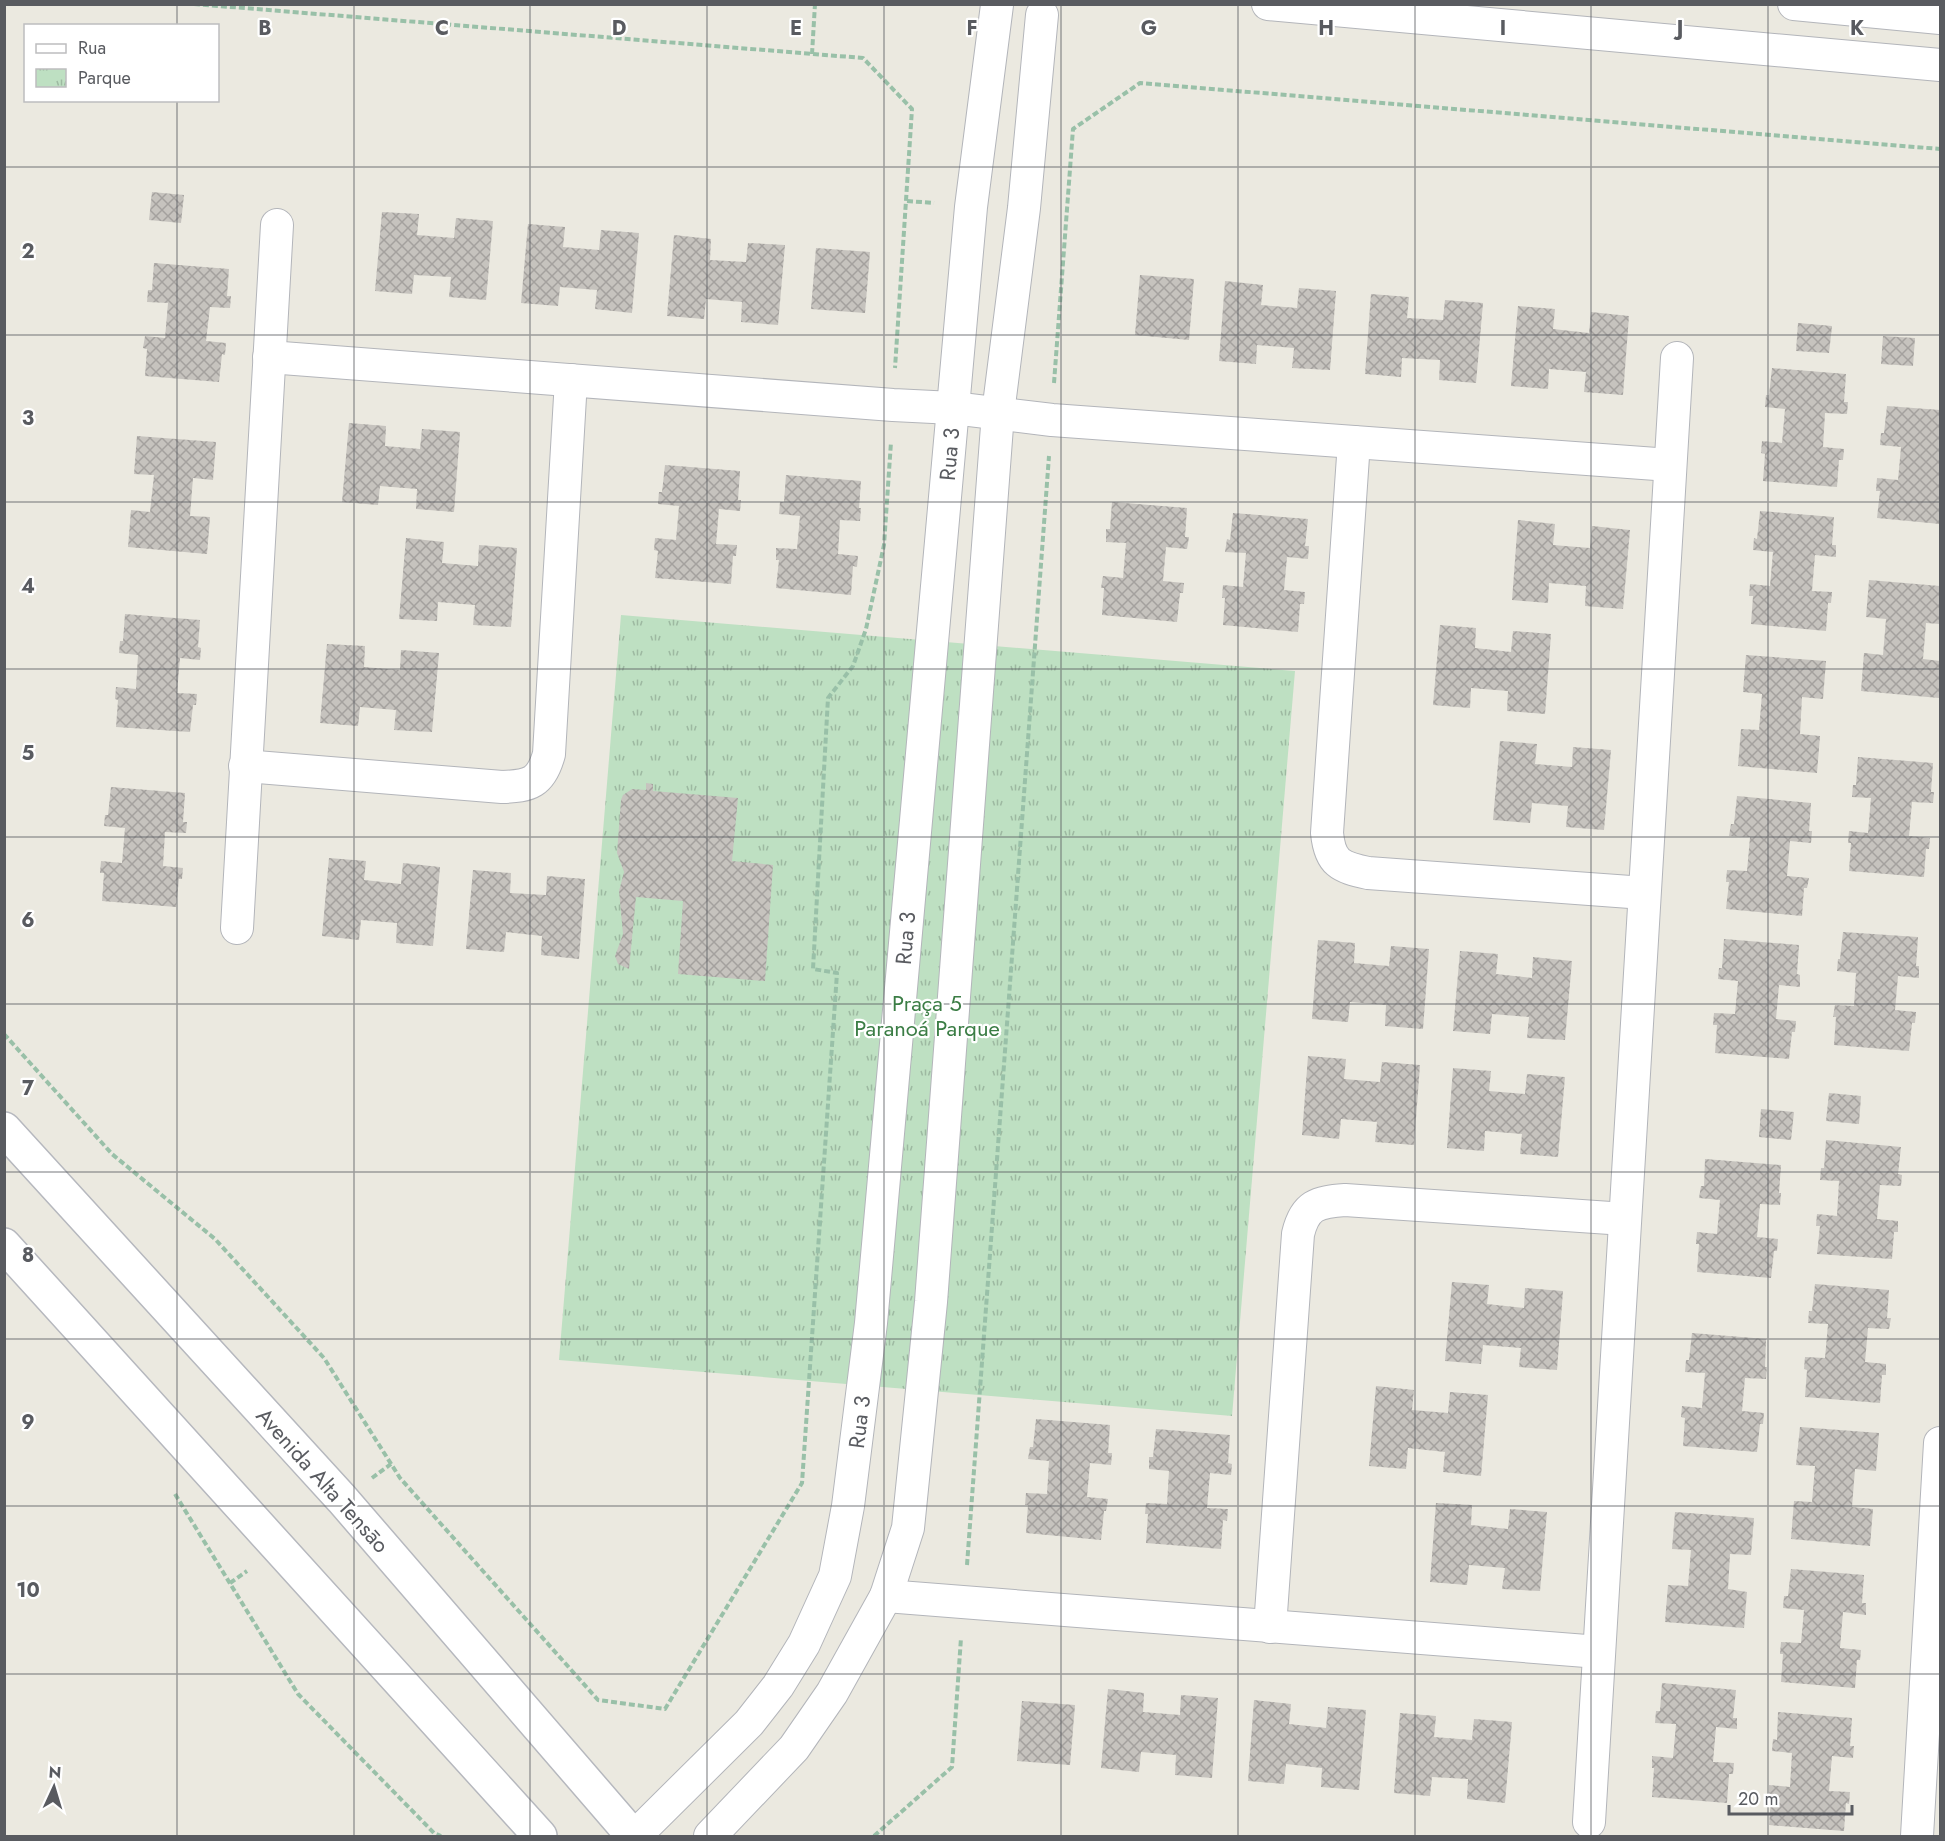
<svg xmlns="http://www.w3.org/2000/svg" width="1945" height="1841" viewBox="0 0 1945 1841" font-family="Jost,sans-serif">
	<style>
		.park { fill: url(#park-tufts) }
		.building { fill: url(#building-cross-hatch) }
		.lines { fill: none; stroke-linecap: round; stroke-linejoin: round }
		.street-casing { stroke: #b3b5ba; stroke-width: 34 }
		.secondary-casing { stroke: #b6b8be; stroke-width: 36 }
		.path { stroke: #99c0a8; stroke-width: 4; stroke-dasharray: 6 3; stroke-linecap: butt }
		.street { stroke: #fff; stroke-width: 32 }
		.secondary { stroke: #fff; stroke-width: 33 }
		.grid { fill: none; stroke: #595b60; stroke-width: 1.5; stroke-opacity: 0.55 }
		.labels { text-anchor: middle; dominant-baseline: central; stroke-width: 4.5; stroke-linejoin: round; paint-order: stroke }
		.street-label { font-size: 22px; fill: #595b60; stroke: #fff }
		.park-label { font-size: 22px; fill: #3b7d45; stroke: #fff }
		.grid-label { font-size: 20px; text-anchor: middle; font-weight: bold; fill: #595b60; stroke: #fff; stroke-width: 4.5; stroke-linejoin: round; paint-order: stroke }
	</style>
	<defs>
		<pattern id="park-tufts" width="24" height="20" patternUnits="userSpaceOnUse" patternTransform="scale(1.5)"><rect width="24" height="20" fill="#bee0c2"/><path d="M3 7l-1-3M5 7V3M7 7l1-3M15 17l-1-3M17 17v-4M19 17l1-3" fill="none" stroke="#9db9a1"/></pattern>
		<pattern id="building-cross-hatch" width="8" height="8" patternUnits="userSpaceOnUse" patternTransform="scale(1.5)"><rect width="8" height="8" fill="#c6c3be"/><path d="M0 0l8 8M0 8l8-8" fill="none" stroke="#a4a19e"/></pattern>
	</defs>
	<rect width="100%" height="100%" fill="#ebe9e0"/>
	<polygon class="park" points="621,615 1295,671 1232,1416 559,1360"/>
	<g class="building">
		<polygon points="152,192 184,195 181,223 149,220"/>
		<polygon points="382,212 419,214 417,235 454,238 456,218 493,221 486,300 449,297 451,277 414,275 412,294 375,291"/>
		<polygon points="528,224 565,227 563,247 599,250 601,230 639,233 632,313 595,309 597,290 560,287 558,306 521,303"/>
		<polygon points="674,235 711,239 710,260 746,262 748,243 785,245 778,325 741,322 742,302 706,299 704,319 667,316"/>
		<polygon points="816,248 870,252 865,313 811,309"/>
		<polygon points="154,263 229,269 227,296 231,296 230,308 210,307 206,341 226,343 225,355 222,354 219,382 145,376 147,349 143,348 145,336 165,338 168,303 147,302 148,290 152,290"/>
		<polygon points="1140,275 1194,279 1189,340 1135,335"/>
		<polygon points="1225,281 1263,285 1261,305 1297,308 1299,288 1336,291 1330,370 1292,368 1294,348 1257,345 1256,364 1219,361"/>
		<polygon points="1371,294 1409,297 1407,318 1443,320 1445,300 1483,303 1476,383 1439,380 1440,360 1402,358 1401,377 1365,374"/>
		<polygon points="1518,306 1555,309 1553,329 1589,333 1591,312 1629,316 1623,395 1584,392 1586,372 1549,369 1548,389 1511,386"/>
		<polygon points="1798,323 1832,326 1829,353 1796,351"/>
		<polygon points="1883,336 1915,338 1913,366 1881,364"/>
		<polygon points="1772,368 1846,374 1844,402 1848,402 1847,414 1825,413 1823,447 1844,449 1843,460 1839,460 1837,487 1763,481 1765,454 1761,453 1762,441 1782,443 1785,409 1765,407 1766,395 1769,395"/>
		<polygon points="1887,406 1940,410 1939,485 1940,485 1940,524 1877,518 1880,491 1876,491 1877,478 1898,480 1901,447 1880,445 1881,433 1884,433"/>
		<polygon points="349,423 386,426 385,446 420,449 422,429 460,432 454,512 416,509 417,489 380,486 378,505 342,502"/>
		<polygon points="137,436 216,442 213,480 193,478 190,516 210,517 207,554 128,547 131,510 150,512 154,475 134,474"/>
		<polygon points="665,465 740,471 738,500 741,500 740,511 719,509 716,544 737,545 736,556 733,556 731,584 655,578 658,551 654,550 655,538 676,540 679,506 658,504 659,492 662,492"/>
		<polygon points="786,475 861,481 859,508 861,508 860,521 840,520 838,554 858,556 857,567 853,566 851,595 776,588 779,560 776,560 776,548 797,549 800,516 779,514 780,502 784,502"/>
		<polygon points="1112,502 1187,508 1185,537 1189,537 1187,549 1166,547 1163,581 1184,583 1183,593 1180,593 1177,622 1102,615 1104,588 1101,588 1103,576 1123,578 1126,543 1106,542 1106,529 1110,529"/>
		<polygon points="1760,511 1834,517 1832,545 1836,545 1836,557 1815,555 1812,591 1832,592 1831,603 1828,603 1826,631 1751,624 1753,596 1749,596 1750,584 1770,586 1773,552 1753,550 1754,538 1757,539"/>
		<polygon points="1233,513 1308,519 1305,546 1309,546 1308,559 1287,557 1284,590 1305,592 1304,604 1300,604 1298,632 1223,625 1225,598 1222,598 1223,585 1243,587 1246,553 1225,552 1227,539 1230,540"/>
		<polygon points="1518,520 1555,524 1553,545 1590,548 1592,526 1630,530 1623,609 1585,606 1586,586 1549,583 1548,603 1512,600"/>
		<polygon points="406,538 444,542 442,563 478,566 479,545 517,548 511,627 473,625 475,605 438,602 437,621 399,619"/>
		<polygon points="1869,580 1940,586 1940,624 1926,623 1923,659 1940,661 1939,698 1861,691 1864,653 1883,655 1886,619 1866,617"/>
		<polygon points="125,614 200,620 198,647 201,648 200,660 180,658 177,693 197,694 196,705 193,705 190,732 116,727 118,700 115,699 116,687 136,689 138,655 119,653 120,641 123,641"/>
		<polygon points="1440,625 1476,628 1475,648 1511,652 1513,631 1551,634 1545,714 1507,711 1508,691 1471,688 1470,708 1433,705"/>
		<polygon points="327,644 365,646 364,667 400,670 401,650 439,653 432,732 394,730 396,710 360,707 358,726 320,723"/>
		<polygon points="1746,655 1826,661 1823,699 1802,697 1800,734 1820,736 1817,773 1738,766 1741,729 1759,730 1762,694 1743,692"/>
		<polygon points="1500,741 1537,744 1535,764 1572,767 1573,747 1611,750 1604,830 1566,827 1568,806 1532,803 1530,823 1493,820"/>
		<polygon points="1858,757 1933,763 1931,792 1934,792 1933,803 1912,802 1909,836 1930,838 1929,849 1926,849 1924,877 1849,871 1851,843 1848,843 1849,831 1868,833 1871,798 1852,797 1853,785 1856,785"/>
		<polygon points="646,783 653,784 653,791 738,798 732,861 773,865 765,981 678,974 683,901 636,897 629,969 618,964 615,956 623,934 619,891 624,872 617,853 621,800 623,795 632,789 646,790"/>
		<polygon points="111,787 185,793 183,822 187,822 186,833 165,832 163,866 183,868 182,879 179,879 176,907 102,901 104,873 100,873 101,861 122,863 125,828 104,826 105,815 108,815"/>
		<polygon points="1737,796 1811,803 1809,831 1812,831 1811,843 1790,841 1787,876 1809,878 1807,888 1804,888 1802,916 1726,909 1729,882 1726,882 1727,870 1747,871 1750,837 1729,836 1731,824 1734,824"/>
		<polygon points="329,858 366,861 364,880 401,884 403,863 440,867 433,946 396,943 397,923 361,920 359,940 322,936"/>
		<polygon points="473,870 511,873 510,893 546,895 547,876 585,879 579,959 541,955 542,936 506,932 504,952 466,949"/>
		<polygon points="1843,932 1918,937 1916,966 1919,966 1919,978 1898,976 1895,1010 1916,1012 1915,1023 1912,1023 1909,1051 1834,1045 1836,1017 1833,1017 1835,1005 1854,1006 1856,973 1837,971 1838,959 1840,959"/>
		<polygon points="1724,939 1799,945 1797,974 1800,975 1800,987 1779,985 1776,1019 1796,1021 1795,1032 1792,1032 1789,1059 1715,1053 1717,1025 1713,1025 1714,1013 1735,1014 1738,981 1718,979 1719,968 1722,968"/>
		<polygon points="1318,940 1355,943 1354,963 1389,966 1391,946 1429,949 1423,1029 1385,1026 1386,1005 1350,1002 1348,1022 1312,1019"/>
		<polygon points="1460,951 1498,954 1496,974 1532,978 1533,957 1572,961 1565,1040 1527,1038 1529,1017 1492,1014 1490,1034 1453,1031"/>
		<polygon points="1308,1056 1346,1059 1344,1079 1380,1082 1382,1062 1420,1065 1414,1145 1375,1142 1377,1122 1341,1119 1339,1139 1302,1135"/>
		<polygon points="1453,1068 1491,1071 1489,1091 1525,1094 1527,1074 1565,1077 1558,1157 1520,1154 1522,1134 1485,1131 1484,1151 1447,1148"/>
		<polygon points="1829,1093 1861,1096 1859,1124 1826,1121"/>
		<polygon points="1761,1109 1794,1112 1791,1140 1759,1137"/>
		<polygon points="1826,1140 1901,1147 1898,1174 1902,1175 1901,1186 1880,1185 1877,1219 1898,1221 1898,1232 1894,1232 1892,1259 1817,1254 1820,1226 1816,1226 1817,1214 1837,1216 1839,1181 1820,1180 1821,1168 1824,1168"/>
		<polygon points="1705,1159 1781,1165 1779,1193 1781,1193 1780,1205 1760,1204 1757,1237 1778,1239 1777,1251 1774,1251 1771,1278 1697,1272 1699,1244 1696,1244 1697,1232 1717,1234 1720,1200 1699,1198 1701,1186 1704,1186"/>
		<polygon points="1452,1282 1489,1285 1487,1304 1524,1308 1525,1288 1563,1291 1557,1370 1519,1367 1521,1348 1483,1345 1481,1364 1445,1361"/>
		<polygon points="1815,1284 1889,1290 1887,1318 1891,1318 1889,1329 1868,1328 1865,1362 1886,1364 1886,1375 1882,1375 1880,1403 1805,1397 1807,1370 1804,1369 1805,1357 1825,1358 1828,1324 1808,1323 1809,1311 1812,1311"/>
		<polygon points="1692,1333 1766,1339 1765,1367 1767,1367 1766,1379 1745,1378 1742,1411 1764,1413 1763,1424 1760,1424 1757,1452 1683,1446 1685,1418 1681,1417 1682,1406 1702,1408 1705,1373 1685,1372 1686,1360 1689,1360"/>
		<polygon points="1376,1386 1414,1390 1412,1410 1448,1413 1450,1392 1488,1395 1481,1476 1443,1472 1445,1452 1408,1448 1406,1469 1369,1466"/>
		<polygon points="1036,1419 1110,1425 1108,1453 1112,1453 1111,1465 1090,1463 1087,1497 1108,1499 1106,1511 1104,1511 1101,1540 1026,1533 1028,1505 1025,1505 1026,1493 1047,1494 1049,1461 1028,1459 1030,1447 1033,1447"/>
		<polygon points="1800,1427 1879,1433 1876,1471 1855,1469 1852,1507 1873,1509 1870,1546 1791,1539 1794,1501 1812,1502 1815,1466 1796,1465"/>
		<polygon points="1156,1429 1230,1435 1228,1463 1232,1464 1231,1475 1210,1473 1207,1508 1228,1509 1227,1521 1223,1520 1221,1549 1146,1543 1148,1514 1145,1514 1146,1503 1167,1504 1169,1471 1149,1469 1149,1457 1153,1457"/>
		<polygon points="1436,1503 1472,1505 1471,1525 1508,1529 1510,1509 1547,1512 1540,1591 1502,1589 1505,1568 1469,1565 1467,1585 1430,1582"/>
		<polygon points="1675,1512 1754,1518 1751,1555 1730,1554 1728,1589 1747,1592 1744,1628 1665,1622 1668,1585 1688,1586 1691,1550 1672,1549"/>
		<polygon points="1791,1569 1864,1575 1862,1603 1866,1603 1866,1615 1843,1612 1840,1648 1861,1650 1860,1660 1857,1660 1855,1688 1781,1682 1783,1654 1780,1654 1781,1642 1801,1643 1804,1610 1783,1608 1784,1596 1788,1596"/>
		<polygon points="1662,1683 1736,1690 1733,1718 1737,1718 1737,1729 1716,1727 1713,1762 1734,1763 1733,1774 1729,1774 1727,1803 1652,1797 1654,1768 1652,1768 1652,1756 1673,1758 1676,1724 1655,1723 1656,1711 1660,1711"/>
		<polygon points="1108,1689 1144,1693 1143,1712 1180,1715 1181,1695 1218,1698 1212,1778 1175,1775 1176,1755 1141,1752 1139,1772 1101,1768"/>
		<polygon points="1254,1700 1291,1704 1289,1724 1326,1728 1328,1707 1366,1710 1359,1790 1321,1787 1322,1768 1286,1764 1284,1784 1248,1781"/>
		<polygon points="1022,1701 1075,1705 1070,1765 1017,1761"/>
		<polygon points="1778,1712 1852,1718 1850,1746 1854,1746 1853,1758 1832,1756 1829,1791 1850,1792 1849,1804 1846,1803 1844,1831 1769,1825 1771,1798 1769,1797 1769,1785 1790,1787 1792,1753 1772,1751 1773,1739 1777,1740"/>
		<polygon points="1400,1713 1436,1716 1434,1737 1472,1740 1474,1719 1512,1722 1505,1803 1467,1799 1468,1779 1432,1777 1430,1796 1394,1793"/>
	</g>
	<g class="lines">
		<g class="street-casing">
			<g id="street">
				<polyline points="1268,4 1940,65"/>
				<polyline points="1794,4 1940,18"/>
				<polyline points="269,357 893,405 953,408 1052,420 1670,465"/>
				<path d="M1354 442 1327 833C1330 863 1340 867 1368 873L1644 893"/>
				<path d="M245 766 502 787C530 786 541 783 549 754L571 380"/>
				<polyline points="237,928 277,225"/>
				<polyline points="886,1596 1599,1652"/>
				<path d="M1270 1627 1298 1234C1305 1205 1317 1202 1345 1200L1625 1219"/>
				<polyline points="1589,1822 1677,358"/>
				<polyline points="635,1836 749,1723 778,1686 804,1644 835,1576 848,1506 871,1323 971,207 997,5"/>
				<polyline points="710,1836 794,1748 832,1693 886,1596 908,1528 931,1302 998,413 1024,208 1042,15"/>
				<polyline points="1917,1836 1940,1443"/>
			</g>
		</g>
		<g class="secondary-casing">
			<g id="secondary">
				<polyline points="4,1129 342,1499 633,1836"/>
				<polyline points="4,1245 540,1836"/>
			</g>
		</g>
		<g class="path">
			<polyline points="194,4 863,58 912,109 895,368"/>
			<polyline points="812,54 815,4"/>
			<polyline points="907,201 934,203"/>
			<polyline points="1054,383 1073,129 1140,83 1940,149"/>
			<polyline points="4,1034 112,1154 215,1239 324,1358 400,1478 598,1700 665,1709 802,1483 837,973 813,969 828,698 853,666 866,629 884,545 891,442"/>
			<polyline points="372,1478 391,1464"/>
			<polyline points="175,1494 298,1694 434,1833 441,1836"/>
			<polyline points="967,1565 1049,456"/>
			<polyline points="230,1583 247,1571"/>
			<polyline points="874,1836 952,1767 961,1638"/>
		</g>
		<use href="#street" class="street"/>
		<use href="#secondary" class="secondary"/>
	</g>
	<path class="grid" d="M177 4V26M354 4V1836M530 4V1836M707 4V1836M884 4V1836M1061 4V1836M1238 4V1836M1415 4V1836M1591 4V1836M1768 4V1836M177 100V1836M4 167H1940M4 335H1940M4 502H1940M4 669H1940M4 837H1940M4 1004H1940M4 1172H1940M4 1339H1940M4 1506H1940M4 1674H1940"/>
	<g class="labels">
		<g class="street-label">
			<text transform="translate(949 454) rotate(-85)">Rua 3</text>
			<text transform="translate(905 938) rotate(-85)">Rua 3</text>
			<text transform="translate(859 1422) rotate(-83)">Rua 3</text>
			<text transform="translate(323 1480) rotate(48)">Avenida Alta Tensāo</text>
		</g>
		<g class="park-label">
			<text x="927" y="1003">Praça 5<tspan x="927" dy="25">Paranoá Parque</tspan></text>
		</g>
	</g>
	<g class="grid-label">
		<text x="265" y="35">B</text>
		<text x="442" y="35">C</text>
		<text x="619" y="35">D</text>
		<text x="796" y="35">E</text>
		<text x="972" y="35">F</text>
		<text x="1149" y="35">G</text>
		<text x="1326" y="35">H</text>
		<text x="1503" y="35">I</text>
		<text x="1680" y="35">J</text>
		<text x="1857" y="35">K</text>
		<text x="28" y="258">2</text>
		<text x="28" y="425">3</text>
		<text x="28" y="593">4</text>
		<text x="28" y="760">5</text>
		<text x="28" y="927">6</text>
		<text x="28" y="1095">7</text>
		<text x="28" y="1262">8</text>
		<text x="28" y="1429">9</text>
		<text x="28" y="1597">10</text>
	</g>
	<rect width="1945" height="1841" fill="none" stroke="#595b60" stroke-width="12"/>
	<rect x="24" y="24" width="195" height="78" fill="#ffffff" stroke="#bdbdbf" stroke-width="1.5"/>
	<rect x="36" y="44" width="30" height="9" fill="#ffffff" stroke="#bdbdbf" stroke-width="1.5"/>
	<text x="78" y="54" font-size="18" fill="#595b60">Rua</text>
	<rect x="36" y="69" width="30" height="18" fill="url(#park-tufts)" stroke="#bdbdbf" stroke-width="1.5"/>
	<text x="78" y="84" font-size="18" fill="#595b60">Parque</text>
	<g transform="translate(54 1787) rotate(4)" stroke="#ffffff" stroke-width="4.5" paint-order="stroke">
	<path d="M0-4.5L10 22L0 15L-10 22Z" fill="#595b60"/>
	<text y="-9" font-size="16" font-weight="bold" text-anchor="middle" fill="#595b60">N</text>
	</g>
	<path d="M1729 1805v9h123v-9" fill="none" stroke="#595b60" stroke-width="3"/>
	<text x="1738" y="1805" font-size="18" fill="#595b60" stroke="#ffffff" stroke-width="4.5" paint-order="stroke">20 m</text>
</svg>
